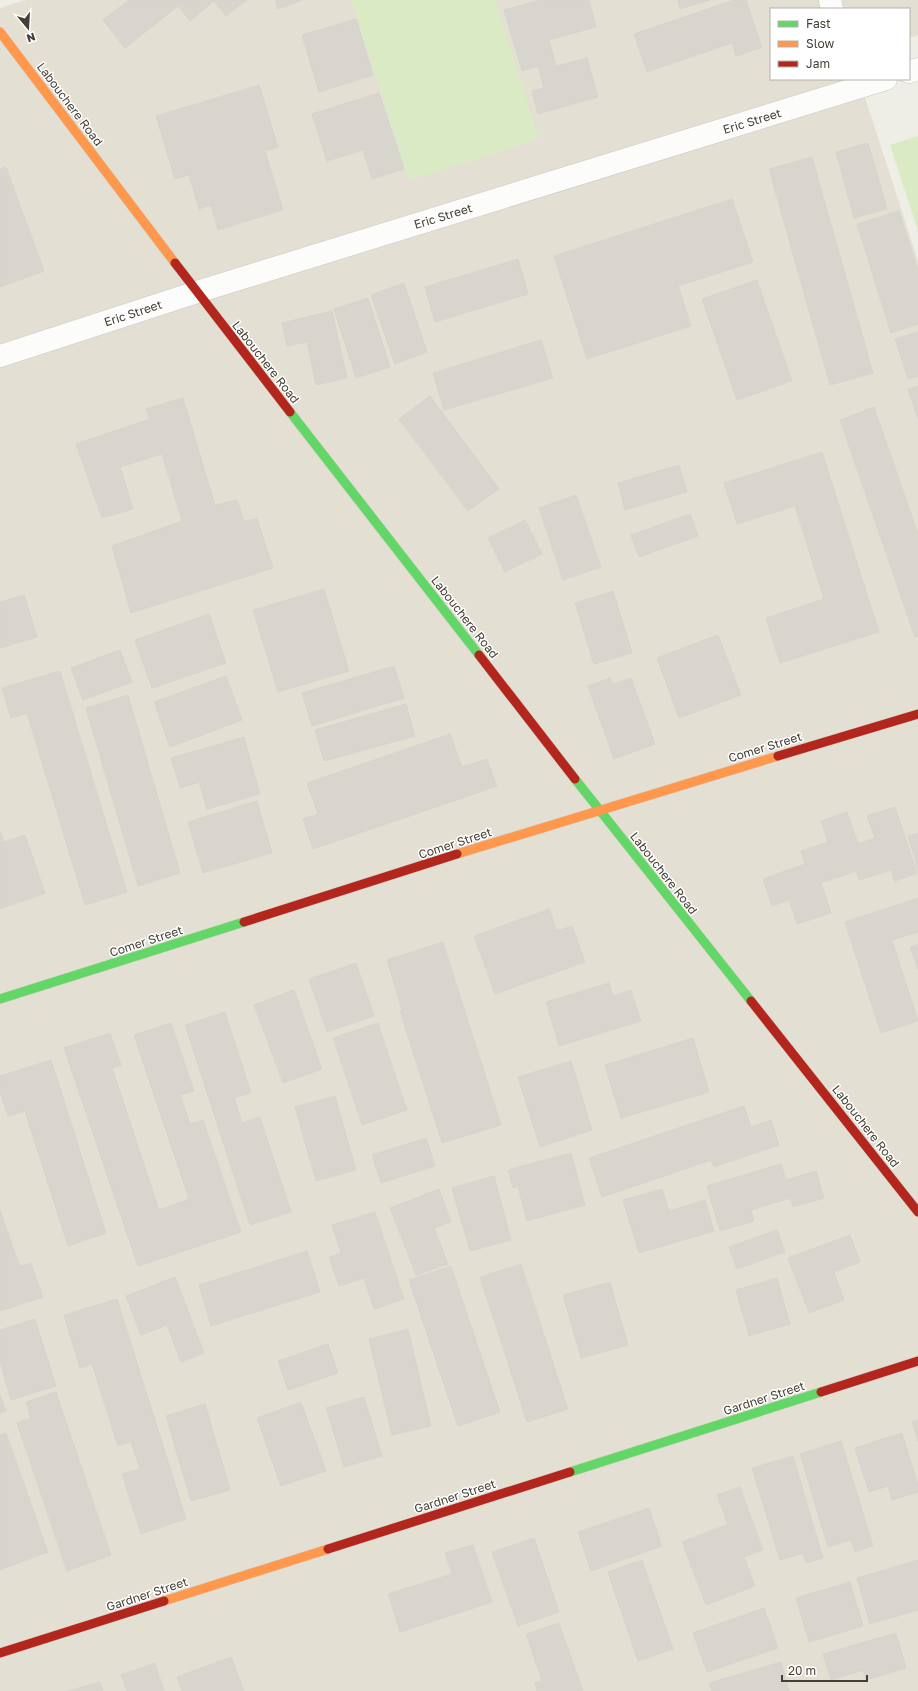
<svg xmlns="http://www.w3.org/2000/svg" width="918" height="1691" viewBox="0 0 918 1691" font-family="'Golos Text',sans-serif">
	<style>
		.residential { fill: #e3dfd3 }
		.green { fill: #daeac4 }
		.building { fill: #d8d5cf; stroke: #d6d4cc }
		.lines { fill: none; stroke-linecap: round; stroke-linejoin: round }
		.street-casing { stroke: #cac9c2; stroke-width: 23 }
		.fast-casing { stroke: #cfccbe; stroke-width: 10 }
		.slow-casing { stroke: #cfccbe; stroke-width: 10 }
		.jam-casing { stroke: #cfccbe; stroke-width: 10 }
		.street { stroke: #fcfcfb; stroke-width: 22 }
		.fast { stroke: #63d668; stroke-width: 9 }
		.slow { stroke: #ff974d; stroke-width: 9 }
		.jam { stroke: #b3261e; stroke-width: 9 }
		.labels { text-anchor: middle; dominant-baseline: central; stroke-width: 3; stroke-linejoin: round; paint-order: stroke }
		.street-label { font-size: 12px; fill: #443e33; stroke: #fff }
	</style>
	<rect width="100%" height="100%" fill="#eeede6"/>
	<polygon class="residential" points="25,0 918,0 918,35 909,38 909,9 771,9 771,79 859,79 918,261 918,1691 0,1691 0,8"/>
	<g class="green">
		<polygon points="351,0 495,0 539,139 409,180"/>
		<polygon points="918,136 918,231 890,145"/>
	</g>
	<g class="building">
		<polygon points="129,0 247,0 226,16 214,1 190,21 178,6 125,48 103,20"/>
		<polygon points="275,0 303,0 278,9"/>
		<polygon points="540,0 589,0 596,27 549,40 556,66 587,58 598,97 538,114 532,91 544,88 538,66 522,71 504,10"/>
		<polygon points="678,0 710,0 680,9"/>
		<polygon points="734,0 746,0 762,47 736,56 732,43 647,72 634,34"/>
		<polygon points="356,19 373,75 319,92 302,35"/>
		<polygon points="259,85 278,147 265,151 283,210 218,230 211,205 199,209 189,175 175,179 156,116"/>
		<polygon points="379,93 404,169 372,179 363,150 327,161 312,114"/>
		<polygon points="868,143 887,209 854,218 836,152"/>
		<polygon points="812,157 873,373 830,385 769,169"/>
		<polygon points="6,167 44,271 0,287 0,169"/>
		<polygon points="732,199 753,262 678,286 691,326 587,359 554,256"/>
		<polygon points="899,211 918,270 918,324 891,333 857,224"/>
		<polygon points="518,259 528,294 435,322 425,287"/>
		<polygon points="757,280 792,381 737,400 702,299"/>
		<polygon points="404,283 427,352 395,364 371,295"/>
		<polygon points="368,298 390,367 356,378 334,309"/>
		<polygon points="332,311 347,378 316,385 307,342 287,346 282,323"/>
		<polygon points="918,332 918,376 908,379 895,339"/>
		<polygon points="541,340 553,378 444,410 433,373"/>
		<polygon points="918,386 918,419 908,389"/>
		<polygon points="430,396 499,489 468,511 399,419"/>
		<polygon points="183,398 215,505 237,500 244,521 257,519 273,568 131,613 112,546 182,521 162,454 120,467 133,509 102,518 76,444 150,419 146,409"/>
		<polygon points="874,407 918,534 918,636 915,637 840,420"/>
		<polygon points="822,452 879,632 780,663 766,618 824,599 795,506 737,524 724,483"/>
		<polygon points="679,465 687,492 625,510 618,483"/>
		<polygon points="576,495 601,567 563,580 539,508"/>
		<polygon points="690,514 698,536 639,557 631,535"/>
		<polygon points="525,520 542,554 505,572 488,538"/>
		<polygon points="324,589 349,671 278,692 253,610"/>
		<polygon points="613,591 632,653 594,664 575,603"/>
		<polygon points="24,595 37,637 0,648 0,602"/>
		<polygon points="209,614 226,663 152,688 135,640"/>
		<polygon points="718,635 741,695 679,718 657,658"/>
		<polygon points="120,650 132,682 83,700 71,668"/>
		<polygon points="394,666 404,698 312,726 302,693"/>
		<polygon points="60,671 127,892 85,905 27,713 11,718 2,688"/>
		<polygon points="226,676 242,720 170,747 154,702"/>
		<polygon points="610,678 613,684 631,678 655,744 614,759 588,686"/>
		<polygon points="128,695 180,873 138,886 86,708"/>
		<polygon points="406,704 415,736 324,761 315,730"/>
		<polygon points="450,734 462,767 487,759 497,786 313,849 303,819 318,814 307,783"/>
		<polygon points="244,737 260,794 207,809 199,782 180,788 171,758"/>
		<polygon points="257,801 272,853 203,873 188,822"/>
		<polygon points="895,807 917,873 895,881 891,870 859,880 856,871 821,883 831,913 797,924 789,900 772,906 763,879 805,864 801,851 828,842 821,821 847,812 858,844 875,838 867,816"/>
		<polygon points="0,831 4,842 25,835 45,893 0,909"/>
		<polygon points="918,833 918,870 908,836"/>
		<polygon points="918,898 918,932 892,940 918,1021 881,1033 845,922"/>
		<polygon points="549,909 557,931 572,926 585,962 495,994 474,936"/>
		<polygon points="443,942 501,1125 442,1143 400,1011 402,1010 387,960"/>
		<polygon points="918,944 918,969 910,947"/>
		<polygon points="356,963 374,1016 327,1032 309,979"/>
		<polygon points="609,983 613,996 631,990 641,1021 559,1046 546,1002"/>
		<polygon points="294,990 322,1069 283,1083 254,1005"/>
		<polygon points="225,1012 251,1093 234,1098 242,1123 260,1117 291,1212 250,1225 185,1025"/>
		<polygon points="171,1023 194,1091 180,1095 190,1124 203,1120 241,1232 138,1266 64,1048 110,1033 121,1065 112,1068 159,1210 189,1199 134,1035"/>
		<polygon points="378,1023 407,1110 362,1125 333,1038"/>
		<polygon points="693,1038 709,1092 621,1118 605,1065"/>
		<polygon points="51,1060 106,1233 68,1246 25,1111 8,1116 0,1092 0,1076"/>
		<polygon points="571,1061 592,1130 540,1147 518,1077"/>
		<polygon points="335,1096 356,1170 316,1181 295,1107"/>
		<polygon points="744,1106 751,1127 771,1120 779,1145 714,1167 711,1160 602,1197 589,1158"/>
		<polygon points="426,1138 435,1166 381,1183 372,1155"/>
		<polygon points="571,1153 585,1205 527,1221 518,1186 513,1188 508,1170"/>
		<polygon points="781,1164 786,1180 816,1171 824,1198 793,1207 791,1198 751,1210 754,1221 720,1231 707,1186"/>
		<polygon points="494,1176 511,1240 470,1251 452,1188"/>
		<polygon points="439,1189 451,1222 434,1228 448,1264 416,1275 390,1208"/>
		<polygon points="662,1189 669,1211 705,1200 714,1231 639,1253 623,1200"/>
		<polygon points="0,1210 20,1267 31,1263 43,1297 0,1311"/>
		<polygon points="375,1212 404,1299 374,1309 364,1278 339,1286 329,1257 341,1253 332,1225"/>
		<polygon points="777,1230 785,1252 737,1269 729,1247"/>
		<polygon points="850,1235 860,1262 834,1272 844,1300 809,1313 788,1258"/>
		<polygon points="307,1251 320,1292 211,1326 199,1285"/>
		<polygon points="521,1264 568,1409 527,1422 480,1277"/>
		<polygon points="451,1266 500,1412 458,1426 409,1280"/>
		<polygon points="175,1277 204,1353 181,1362 167,1325 141,1335 126,1296"/>
		<polygon points="777,1278 790,1324 749,1336 736,1290"/>
		<polygon points="610,1282 628,1345 581,1358 563,1295"/>
		<polygon points="117,1299 186,1519 141,1534 122,1474 140,1469 131,1442 118,1446 92,1364 80,1368 64,1315"/>
		<polygon points="35,1319 56,1386 11,1400 0,1362 0,1330"/>
		<polygon points="408,1329 431,1426 392,1435 369,1339"/>
		<polygon points="328,1344 338,1373 288,1390 278,1361"/>
		<polygon points="56,1392 111,1555 67,1571 17,1423 31,1418 26,1402"/>
		<polygon points="0,1395 6,1411 0,1413"/>
		<polygon points="364,1397 382,1456 344,1467 326,1408"/>
		<polygon points="301,1402 326,1471 281,1486 257,1418"/>
		<polygon points="205,1404 230,1490 191,1501 166,1416"/>
		<polygon points="918,1420 918,1441 912,1422"/>
		<polygon points="6,1433 48,1552 0,1570 0,1435"/>
		<polygon points="902,1433 918,1485 918,1492 892,1500 888,1486 869,1492 855,1448"/>
		<polygon points="841,1441 873,1546 855,1552 851,1540 828,1547 800,1454"/>
		<polygon points="793,1456 823,1558 806,1563 803,1553 780,1560 752,1468"/>
		<polygon points="740,1487 763,1550 744,1557 755,1586 706,1605 682,1542 728,1524 717,1495"/>
		<polygon points="649,1508 662,1546 591,1571 578,1532"/>
		<polygon points="534,1538 559,1612 518,1626 492,1552"/>
		<polygon points="473,1545 492,1602 400,1632 388,1594 452,1574 445,1553"/>
		<polygon points="642,1560 673,1649 638,1661 608,1572"/>
		<polygon points="918,1560 918,1610 870,1624 857,1578"/>
		<polygon points="850,1582 863,1626 809,1642 796,1598"/>
		<polygon points="764,1608 778,1648 707,1672 693,1633"/>
		<polygon points="559,1623 583,1691 537,1691 535,1683 542,1681 526,1634"/>
		<polygon points="896,1633 906,1668 866,1680 863,1670 831,1680 823,1654"/>
		<polygon points="231,1657 244,1691 182,1691 177,1677"/>
		<polygon points="781,1662 789,1691 712,1691 709,1683"/>
		<polygon points="155,1663 164,1691 127,1691 121,1675"/>
		<polygon points="100,1682 103,1691 68,1691"/>
	</g>
	<g class="lines">
		<g class="street-casing">
			<g id="street">
				<polyline points="830,0 832,9"/>
				<polyline points="909,72 918,69"/>
				<polyline points="0,356 197,292 886,79"/>
			</g>
		</g>
		<g class="fast-casing">
			<g id="fast">
				<polyline points="290,412 479,655"/>
				<polyline points="575,779 751,1001"/>
				<polyline points="0,999 244,922"/>
				<polyline points="570,1472 821,1392"/>
			</g>
		</g>
		<g class="slow-casing">
			<g id="slow">
				<polyline points="0,32 175,263"/>
				<polyline points="457,854 778,756"/>
				<polyline points="164,1601 328,1549"/>
			</g>
		</g>
		<g class="jam-casing">
			<g id="jam">
				<polyline points="175,263 290,412"/>
				<polyline points="479,655 575,779"/>
				<polyline points="778,756 918,714"/>
				<polyline points="244,922 457,854"/>
				<polyline points="751,1001 918,1212"/>
				<polyline points="821,1392 918,1361"/>
				<polyline points="328,1549 570,1472"/>
				<polyline points="0,1653 164,1601"/>
			</g>
		</g>
		<use href="#street" class="street"/>
		<use href="#fast" class="fast"/>
		<use href="#slow" class="slow"/>
		<use href="#jam" class="jam"/>
	</g>
	<g class="labels">
		<g class="street-label">
			<text transform="translate(70 104) rotate(53)">Labouchere Road</text>
			<text transform="translate(752 121) rotate(-17)">Eric Street</text>
			<text transform="translate(443 216) rotate(-17)">Eric Street</text>
			<text transform="translate(133 313) rotate(-18)">Eric Street</text>
			<text transform="translate(266 362) rotate(52)">Labouchere Road</text>
			<text transform="translate(465 617) rotate(52)">Labouchere Road</text>
			<text transform="translate(765 747) rotate(-17)">Comer Street</text>
			<text transform="translate(455 843) rotate(-18)">Comer Street</text>
			<text transform="translate(664 873) rotate(52)">Labouchere Road</text>
			<text transform="translate(146 941) rotate(-18)">Comer Street</text>
			<text transform="translate(866 1126) rotate(52)">Labouchere Road</text>
			<text transform="translate(764 1398) rotate(-18)">Gardner Street</text>
			<text transform="translate(455 1496) rotate(-18)">Gardner Street</text>
			<text transform="translate(147 1594) rotate(-18)">Gardner Street</text>
		</g>
	</g>
	<rect x="770" y="8" width="140" height="72" fill="#ffffff" stroke="#b4b2ad"/>
	<rect x="778" y="21" width="20" height="6" fill="#63d668" stroke="#b4b2ad"/>
	<text x="806" y="28" font-size="12" fill="#443e33">Fast</text>
	<rect x="778" y="41" width="20" height="6" fill="#ff974d" stroke="#b4b2ad"/>
	<text x="806" y="48" font-size="12" fill="#443e33">Slow</text>
	<rect x="778" y="61" width="20" height="6" fill="#b3261e" stroke="#b4b2ad"/>
	<text x="806" y="68" font-size="12" fill="#443e33">Jam</text>
	<g transform="translate(28 28) rotate(162)" stroke="#ffffff" stroke-width="3" paint-order="stroke">
	<path d="M0-3L7 15L0 10L-7 15Z" fill="#443e33"/>
	<text y="-6" font-size="11" font-weight="bold" text-anchor="middle" fill="#443e33">N</text>
	</g>
	<path d="M782 1675v6h85v-6" fill="none" stroke="#443e33" stroke-width="2"/>
	<text x="788" y="1675" font-size="12" fill="#443e33" stroke="#ffffff" stroke-width="3" paint-order="stroke">20 m</text>
</svg>
